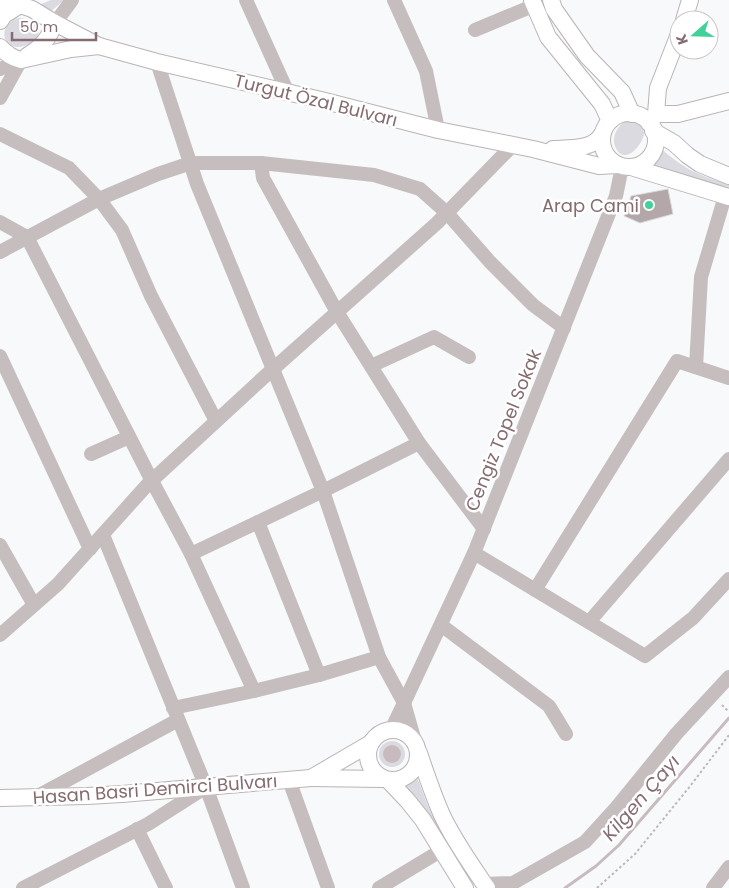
<svg xmlns="http://www.w3.org/2000/svg" width="729" height="888" viewBox="0 0 729 888" font-family="Poppins,sans-serif">
	<style>
		.green { fill: #dbdae0 }
		.water { fill: #c8bbbf }
		.lines { fill: none; stroke-linecap: round; stroke-linejoin: round }
		.stream { stroke: #c8bbbf; stroke-width: 3 }
		.building { fill: #b4a7a9; stroke: #dadbdc }
		.major-casing { stroke: #bbb3b5; stroke-width: 18 }
		.path { stroke: #beb8b9; stroke-width: 2; stroke-dasharray: 2.5 2.5; stroke-linecap: butt }
		.minor { stroke: #c5bdbe; stroke-width: 14 }
		.major { stroke: #fff; stroke-width: 16 }
		.poi-dot { fill: #42d09b; stroke: #fff; stroke-width: 2 }
		.labels { text-anchor: middle; dominant-baseline: central; stroke-width: 5; stroke-linejoin: round; paint-order: stroke }
		.street-label { font-size: 18px; fill: #856c70; stroke: #fff }
		.poi-label { font-size: 18px; fill: #856c70; stroke: #fff; text-anchor: end }
		.water-label { font-size: 19px; font-style: italic; fill: #876e76; stroke: #fff }
	</style>
	<rect width="100%" height="100%" fill="#f8f9fa"/>
	<g class="green">
		<polygon points="51,0 64,0 49,13 41,4"/>
		<path d="M18 18C26 18 43 23 38 35 34 45 16 51 8 44 0 33 6 22 18 18Z"/>
		<path d="M628 119 637 120C641 124 644 128 644 134 643 142 632 157 623 155 620 154 618 152 617 150 609 138 618 125 628 119Z"/>
		<path d="M659 147C683 168 698 176 729 184V187L672 175 645 166Z"/>
		<circle cx="392" cy="754" r="13"/>
		<polygon points="417,777 427,804 449,846 447,847 403,785"/>
	</g>
	<circle class="water" cx="392" cy="754" r="9"/>
	<g class="lines">
		<polyline class="stream" points="565,888 596,866 619,845 729,718"/>
	</g>
	<polygon class="building" points="668,189 673,214 640,223 624,216 631,196"/>
	<g class="lines">
		<g class="major-casing">
			<g id="major">
				<polyline points="532,0 548,37 602,104 610,121"/>
				<polyline points="551,0 554,9 587,56 622,92 632,114"/>
				<polyline points="0,1 20,5 32,9 55,23 99,46 157,62 321,100 438,130 533,149 599,166 618,165"/>
				<polyline points="684,20 690,0"/>
				<polyline points="0,21 4,15 20,5"/>
				<path d="M0 47C7 54 12 58 21 60L71 49 99 46"/>
				<path d="M27 56C43 46 48 39 55 23"/>
				<circle cx="629" cy="140" r="27"/>
				<polyline points="656,114 678,114 729,101"/>
				<polyline points="649,123 656,114 658,88 679,34"/>
				<polyline points="653,131 674,143 687,155 700,164 729,176"/>
				<path d="M553 149C569 148 594 150 602 134"/>
				<polyline points="631,167 729,197"/>
				<circle cx="393" cy="755" r="25"/>
				<polyline points="371,743 311,778 383,779"/>
				<path d="M419 753C426 774 433 795 442 815 454 841 471 864 487 888"/>
				<polyline points="389,781 407,800 423,820 465,888"/>
				<polyline points="0,798 87,796 122,794 311,778"/>
			</g>
		</g>
		<g class="path">
			<polyline points="722,705 729,712"/>
			<polyline points="597,888 635,854 691,785 729,735"/>
		</g>
		<g class="minor">
			<polyline points="246,0 288,93"/>
			<polyline points="394,0 426,71 438,130"/>
			<polyline points="55,23 72,0"/>
			<polyline points="475,30 535,5"/>
			<polyline points="157,62 197,184 323,491 379,657 404,703"/>
			<polyline points="0,69 21,60"/>
			<polyline points="0,98 21,60"/>
			<polyline points="0,134 69,168 99,199 122,230 151,296 216,421"/>
			<polyline points="261,163 263,178 337,312 419,443 484,529"/>
			<polyline points="0,222 27,237 152,481 191,554 254,691"/>
			<polyline points="0,252 99,199 158,174 191,163 261,163 374,175 420,189 447,213 490,262 533,305 564,328"/>
			<polyline points="0,356 90,549"/>
			<polyline points="371,366 434,337 469,357"/>
			<polyline points="696,367 701,277 725,196"/>
			<polyline points="91,454 129,437"/>
			<polyline points="258,522 319,675"/>
			<polyline points="103,535 206,787 243,888"/>
			<polyline points="0,545 34,605"/>
			<polyline points="474,553 645,656 693,618 729,579"/>
			<polyline points="191,554 323,491 419,443"/>
			<polyline points="535,590 677,361 729,378"/>
			<polyline points="589,622 729,459"/>
			<polyline points="441,625 549,706 566,734"/>
			<polyline points="0,635 58,584 148,484 263,378 437,223 513,145"/>
			<polyline points="404,703 474,553 616,196 622,167"/>
			<polyline points="173,708 254,691 319,675 379,657"/>
			<polyline points="391,730 404,703 416,745"/>
			<polyline points="289,780 328,888"/>
			<polyline points="36,797 178,720"/>
			<polyline points="137,829 166,888"/>
			<polyline points="484,884 513,883 585,842 616,808 677,733 729,677"/>
			<polyline points="23,888 148,824 206,787"/>
			<polyline points="379,888 442,850"/>
			<polyline points="713,888 729,867"/>
		</g>
		<use href="#major" class="major"/>
	</g>
	<circle class="poi-dot" cx="649" cy="205" r="5"/>
	<g class="labels">
		<g class="street-label">
			<text transform="translate(316 100) rotate(14)">Turgut Özal Bulvarı</text>
			<text transform="translate(503 430) rotate(-68)">Cengiz Topel Sokak</text>
			<text transform="translate(155 789) rotate(-4)">Hasan Basri Demirci Bulvarı</text>
		</g>
		<g class="poi-label">
			<text x="639" y="205">Arap Cami</text>
		</g>
		<g class="water-label">
			<text transform="translate(641 798) rotate(-49)">Kilgen Çayı</text>
		</g>
	</g>
	<g transform="translate(694 35) rotate(250)"><circle r="24" fill="#ffffff" stroke="#cec4c6"/>
	<path d="M0-4L9 19L0 12L-9 19Z" fill="#42d09b"/>
	<text y="-8" font-size="14" font-weight="bold" text-anchor="middle" fill="#856c70">K</text>
	</g>
	<path d="M12 32v8h84v-8" fill="none" stroke="#856c70" stroke-width="2.5"/>
	<text x="20" y="32" font-size="15" fill="#856c70" stroke="#ffffff" stroke-width="4" paint-order="stroke">50 m</text>
</svg>
